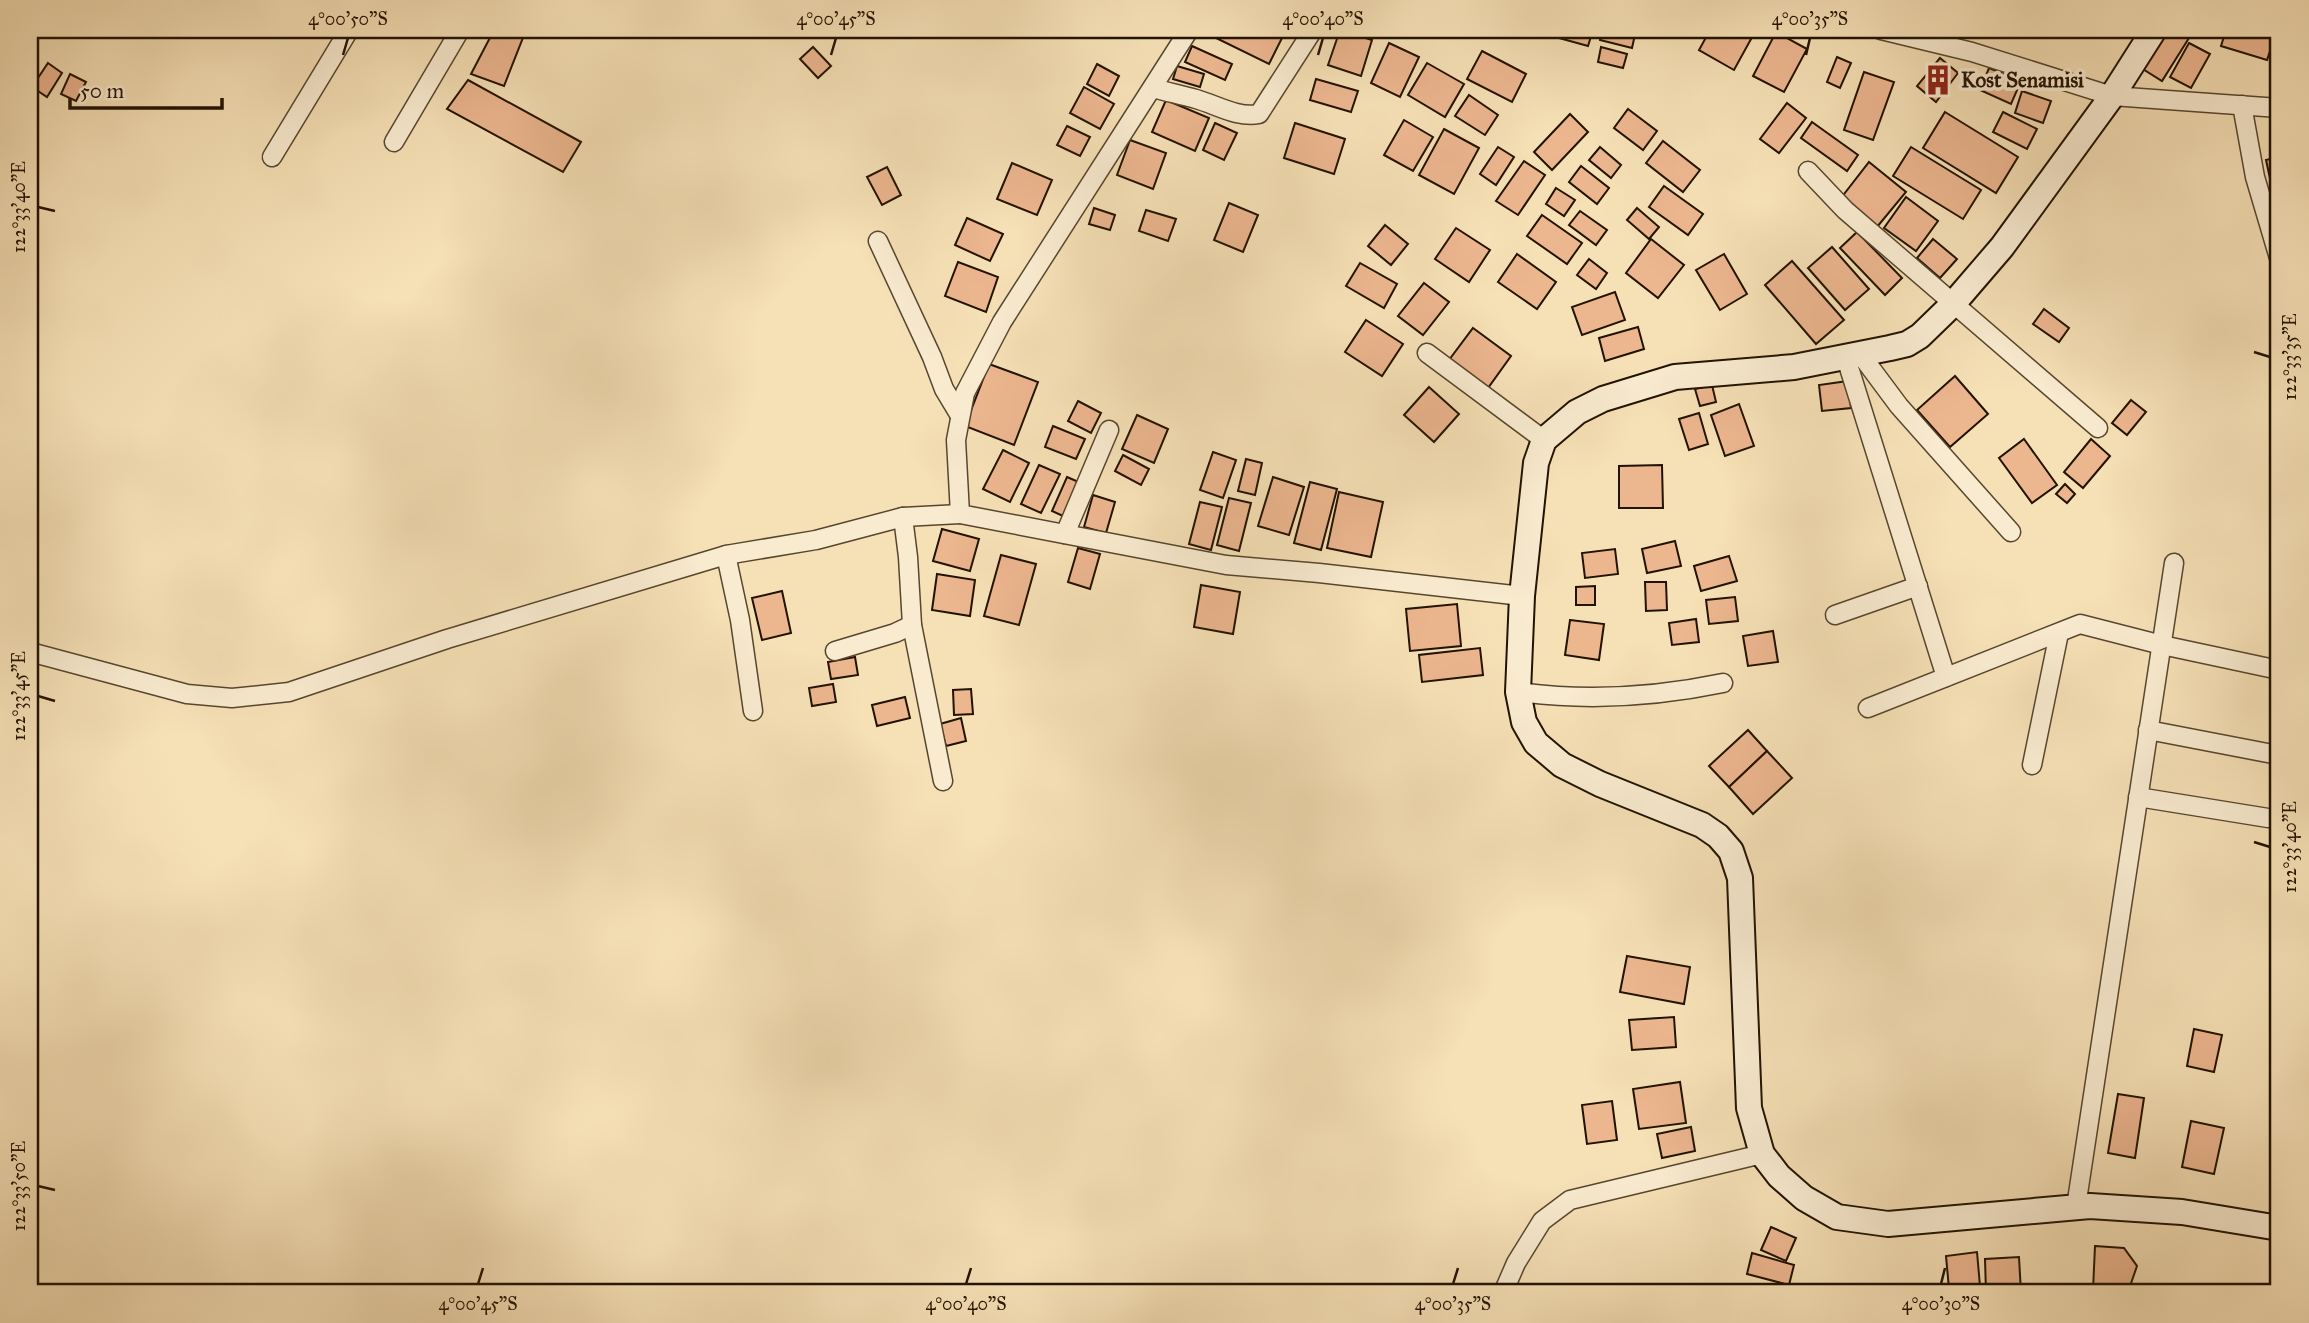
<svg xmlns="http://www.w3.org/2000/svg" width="2309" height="1323" viewBox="0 0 2309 1323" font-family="'IM FELL Great Primer',serif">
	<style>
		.building { fill: #ecb68f; stroke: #221300; stroke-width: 2 }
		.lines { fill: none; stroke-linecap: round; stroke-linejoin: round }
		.street-casing { stroke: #57462e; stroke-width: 21 }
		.secondary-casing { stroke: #221300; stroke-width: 28 }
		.street { stroke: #f9ebd0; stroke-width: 18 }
		.secondary { stroke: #f9ebd0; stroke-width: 24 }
		.ticks { fill: none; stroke: #221300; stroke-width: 2.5 }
		.labels { text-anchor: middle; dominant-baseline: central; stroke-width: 7; stroke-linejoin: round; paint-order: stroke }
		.poi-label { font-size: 21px; font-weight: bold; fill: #221300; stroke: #f9ebd0; text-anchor: start }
		.neatline { fill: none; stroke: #221300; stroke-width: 2.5 }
		.ticks-label { font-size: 18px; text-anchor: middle; fill: #221300 }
	</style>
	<rect width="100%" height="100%" fill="#f6e0b6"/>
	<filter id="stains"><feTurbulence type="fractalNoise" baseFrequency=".00286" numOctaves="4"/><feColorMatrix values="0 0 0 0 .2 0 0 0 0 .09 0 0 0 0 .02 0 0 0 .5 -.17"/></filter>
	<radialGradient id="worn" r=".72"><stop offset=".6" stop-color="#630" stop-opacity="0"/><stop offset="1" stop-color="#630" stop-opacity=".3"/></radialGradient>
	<g class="building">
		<polygon points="494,30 526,30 504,86 471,74"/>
		<polygon points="1215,30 1270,30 1283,36 1269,64 1212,36"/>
		<polygon points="1340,30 1372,40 1361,76 1328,65"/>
		<polygon points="1561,30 1593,30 1588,46 1559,38"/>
		<polygon points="1602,30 1636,30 1632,48 1600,40"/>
		<polygon points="1710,30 1756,30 1734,70 1699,50"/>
		<polygon points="2160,30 2194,30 2162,81 2138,66"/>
		<polygon points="2226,30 2277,30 2267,60 2221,46"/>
		<polygon points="1776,32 1807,49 1784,92 1753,76"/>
		<polygon points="1389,43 1419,57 1400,97 1371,83"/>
		<polygon points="2189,43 2210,54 2191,88 2170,77"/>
		<polygon points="1192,46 1232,64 1225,80 1185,62"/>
		<polygon points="813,47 831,66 818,78 800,59"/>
		<polygon points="1601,47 1627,54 1623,68 1598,62"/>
		<polygon points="1482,51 1526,74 1512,102 1467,79"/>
		<polygon points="1837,57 1851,63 1840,88 1827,82"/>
		<polygon points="1940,58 1958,73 1936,102 1917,86"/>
		<polygon points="48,63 62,73 47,97 32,87"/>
		<polygon points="1427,63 1464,84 1445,117 1408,95"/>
		<polygon points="1097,64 1119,76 1109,96 1087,84"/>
		<polygon points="1177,66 1204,74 1200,87 1173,79"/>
		<polygon points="1989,68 2021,81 2011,104 1980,90"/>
		<polygon points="1864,72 1894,82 1873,140 1844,130"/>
		<polygon points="70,74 86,82 76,101 61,94"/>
		<polygon points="1316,79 1358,91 1351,112 1310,100"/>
		<polygon points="468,80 581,142 563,172 447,109"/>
		<polygon points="1084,87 1114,104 1100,129 1070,113"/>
		<polygon points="2022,91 2051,101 2043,123 2015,113"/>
		<polygon points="1469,95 1498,115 1485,135 1455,116"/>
		<polygon points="1166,100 1209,118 1195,151 1152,132"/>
		<polygon points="1787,103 1806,118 1779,153 1760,139"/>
		<polygon points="1628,109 1657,131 1643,150 1614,128"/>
		<polygon points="1945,112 2018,157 1996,193 1923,148"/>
		<polygon points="2003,112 2037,129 2027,149 1993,132"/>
		<polygon points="1570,114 1588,132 1552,170 1534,152"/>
		<polygon points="1404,120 1433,137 1413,171 1384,155"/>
		<polygon points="1812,122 1858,155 1847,171 1801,138"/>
		<polygon points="1215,123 1237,133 1224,160 1203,150"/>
		<polygon points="1295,123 1345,139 1334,174 1284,158"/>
		<polygon points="1067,126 1090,137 1080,156 1057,145"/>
		<polygon points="1444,129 1479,148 1454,194 1419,175"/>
		<polygon points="1130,140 1166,153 1153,189 1117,175"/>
		<polygon points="1663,141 1700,170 1683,192 1646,163"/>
		<polygon points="1498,147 1514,157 1496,185 1480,174"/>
		<polygon points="1600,147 1621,165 1611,178 1589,160"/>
		<polygon points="1911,147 1981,190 1963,219 1893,176"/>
		<polygon points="2279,157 2279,187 2272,188 2266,160"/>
		<polygon points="1524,161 1545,175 1518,215 1496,201"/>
		<polygon points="1869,162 1906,192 1877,227 1841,198"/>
		<polygon points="1012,163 1052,180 1037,215 997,199"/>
		<polygon points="1581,166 1609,188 1597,204 1569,182"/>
		<polygon points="887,167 901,195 882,205 867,177"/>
		<polygon points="1664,186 1703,214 1688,235 1649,207"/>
		<polygon points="2279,187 2279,213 2277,213 2272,188"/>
		<polygon points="1556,188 1575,200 1564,216 1546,204"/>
		<polygon points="1906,197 1938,221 1916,251 1884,228"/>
		<polygon points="1229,203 1258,215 1243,252 1214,240"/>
		<polygon points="1094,208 1115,215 1110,230 1089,224"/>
		<polygon points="1637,208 1659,227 1649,239 1627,220"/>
		<polygon points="1146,210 1176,219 1168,241 1139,231"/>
		<polygon points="1580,211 1607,230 1596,245 1569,225"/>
		<polygon points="1542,215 1582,243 1567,264 1527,236"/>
		<polygon points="967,218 1003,234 990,261 955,245"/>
		<polygon points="1385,225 1408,244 1391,265 1368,246"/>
		<polygon points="1456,228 1490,250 1469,282 1435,259"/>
		<polygon points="1857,232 1902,278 1885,295 1840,248"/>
		<polygon points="1651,239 1684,265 1658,298 1626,273"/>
		<polygon points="1933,239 1957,259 1940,278 1917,258"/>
		<polygon points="1832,247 1869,289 1845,310 1808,268"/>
		<polygon points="1517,254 1556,282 1537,309 1498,282"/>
		<polygon points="1724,254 1747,294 1720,310 1696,270"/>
		<polygon points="1589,259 1607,273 1596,289 1577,275"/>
		<polygon points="1792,261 1844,320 1816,344 1765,285"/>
		<polygon points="958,262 998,277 986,312 945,296"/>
		<polygon points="1360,263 1397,284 1384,308 1346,286"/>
		<polygon points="1424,283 1449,302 1423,335 1398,316"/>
		<polygon points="1615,292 1625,320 1582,335 1572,307"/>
		<polygon points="2044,309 2069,328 2059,342 2033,324"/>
		<polygon points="1366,320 1403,344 1382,376 1345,352"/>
		<polygon points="1638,327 1644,349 1605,361 1599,338"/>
		<polygon points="1473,328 1511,356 1488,388 1449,360"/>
		<polygon points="989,364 1038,382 1014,445 965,426"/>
		<polygon points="1955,376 1988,414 1950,447 1917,410"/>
		<polygon points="1848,381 1851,408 1822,411 1819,385"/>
		<polygon points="1712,385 1716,402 1700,406 1695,389"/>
		<polygon points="1429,387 1459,414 1434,442 1404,415"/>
		<polygon points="2131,400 2146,412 2127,435 2112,423"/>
		<polygon points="1078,401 1101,413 1091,433 1068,421"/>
		<polygon points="1739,404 1754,446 1725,456 1711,415"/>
		<polygon points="1699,413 1708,444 1689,450 1679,419"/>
		<polygon points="1137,415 1168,429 1154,463 1122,449"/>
		<polygon points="1053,426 1085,439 1076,459 1045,447"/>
		<polygon points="2024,439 2057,485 2032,503 1999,458"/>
		<polygon points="2091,439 2110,456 2083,488 2064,472"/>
		<polygon points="1003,450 1029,463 1010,502 983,489"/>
		<polygon points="1213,452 1236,460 1223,498 1200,490"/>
		<polygon points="1123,455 1149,469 1141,485 1115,471"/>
		<polygon points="1246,459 1262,463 1255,495 1238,491"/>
		<polygon points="1039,465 1060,474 1041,513 1021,504"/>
		<polygon points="1662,465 1663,508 1619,508 1619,466"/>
		<polygon points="1067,477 1081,483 1065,517 1052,511"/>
		<polygon points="1273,477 1304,487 1289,535 1258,526"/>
		<polygon points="1310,482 1337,489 1321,550 1294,543"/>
		<polygon points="2065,484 2075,494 2067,503 2056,494"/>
		<polygon points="1339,492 1383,502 1371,557 1327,548"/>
		<polygon points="1093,495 1115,502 1106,533 1084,527"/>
		<polygon points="1229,498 1251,503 1239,551 1217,545"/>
		<polygon points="1200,502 1222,507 1211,550 1189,544"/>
		<polygon points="942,529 979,539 970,571 933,561"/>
		<polygon points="1675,541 1681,566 1647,573 1642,549"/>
		<polygon points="1078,548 1100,554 1090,589 1068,582"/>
		<polygon points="1615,549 1618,574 1585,578 1582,553"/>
		<polygon points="1001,555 1036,564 1019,625 984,616"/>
		<polygon points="1729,556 1737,581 1701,591 1694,566"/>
		<polygon points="937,574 975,580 970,616 932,610"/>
		<polygon points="1645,582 1666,582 1667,610 1646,611"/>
		<polygon points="1201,585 1240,592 1233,634 1194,627"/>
		<polygon points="1595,586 1595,605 1576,605 1576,587"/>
		<polygon points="782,591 791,633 762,640 752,598"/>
		<polygon points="1735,597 1738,621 1709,624 1706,600"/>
		<polygon points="1457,604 1461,646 1410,651 1406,609"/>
		<polygon points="1696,619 1699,642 1672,645 1669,623"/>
		<polygon points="1570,620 1604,624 1599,660 1565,655"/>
		<polygon points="1773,631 1778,662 1748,666 1743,636"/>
		<polygon points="1480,648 1483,675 1422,682 1419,655"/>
		<polygon points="855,657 858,675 831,679 828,662"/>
		<polygon points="833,684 836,702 812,706 809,688"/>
		<polygon points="971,689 973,714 954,715 953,690"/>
		<polygon points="905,697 910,718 877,726 872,705"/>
		<polygon points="961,718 966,741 946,746 940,724"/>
		<polygon points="1748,730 1767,751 1729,787 1709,766"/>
		<polygon points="1767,751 1792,778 1753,814 1729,787"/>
		<polygon points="1627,956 1690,967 1684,1004 1620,992"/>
		<polygon points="1674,1017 1676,1047 1632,1050 1629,1020"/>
		<polygon points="2194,1029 2222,1035 2214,1072 2187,1066"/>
		<polygon points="1680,1082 1686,1123 1639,1129 1633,1089"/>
		<polygon points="2118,1094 2144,1098 2135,1158 2108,1153"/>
		<polygon points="1612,1101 1617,1140 1587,1144 1582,1105"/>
		<polygon points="2191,1121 2224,1128 2214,1174 2182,1167"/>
		<polygon points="1691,1127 1695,1151 1662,1158 1657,1134"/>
		<polygon points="1771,1227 1796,1238 1786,1261 1761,1250"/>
		<polygon points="2095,1246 2124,1248 2137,1266 2128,1292 2093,1290"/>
		<polygon points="1977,1252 1980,1286 1949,1289 1946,1256"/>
		<polygon points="1752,1253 1794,1265 1789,1285 1747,1274"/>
		<polygon points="2019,1257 2021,1293 1986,1293 1985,1259"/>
	</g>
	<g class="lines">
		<g class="street-casing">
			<g id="street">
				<polyline points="1189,30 1002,322 965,393 956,440 960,514 1226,565 1319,573 1522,596"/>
				<polyline points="1881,30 1972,52 2112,96 2279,108"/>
				<path d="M1153 88C1167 92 1182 95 1196 99 1217 105 1237 118 1259 114L1313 30"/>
				<polyline points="2242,105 2255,177 2279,258"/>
				<polyline points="394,142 460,30"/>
				<polyline points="272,157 349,30"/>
				<polyline points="1808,171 1845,210 2098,428"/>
				<polyline points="878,241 932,357 944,389 959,414"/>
				<polyline points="1427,353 1544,440"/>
				<polyline points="1861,355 1899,406 2011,532"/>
				<polyline points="1846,358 1946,677"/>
				<polyline points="903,517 908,557 912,625 943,781"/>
				<polyline points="1065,534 1109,430"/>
				<polyline points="1835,615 1918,586"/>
				<polyline points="835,651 895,633 912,625"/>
				<polyline points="30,652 187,694 232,698 289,692 447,639 726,555"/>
				<path d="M1518 692C1586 701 1656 697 1723 683"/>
				<polyline points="1868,708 2080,624 2162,645 2279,670"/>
				<polyline points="753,711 740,620 726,555 816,540 903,517 960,514"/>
				<polyline points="2148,730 2278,755"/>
				<polyline points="2032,765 2059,633"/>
				<polyline points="2138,797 2268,818"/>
				<polyline points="2076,1207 2174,563"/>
				<polyline points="1503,1293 1516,1263 1542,1221 1570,1200 1762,1154"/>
			</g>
		</g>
		<g class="secondary-casing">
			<polyline id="secondary" points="2154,30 2112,96 2002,247 1953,304 1920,336 1907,344 1890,348 1794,367 1675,377 1603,399 1577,412 1544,440 1536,463 1522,596 1518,692 1524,722 1536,743 1562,765 1600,784 1702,825 1718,836 1731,851 1740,878 1749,1108 1762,1154 1779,1176 1804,1198 1837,1217 1888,1224 2090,1206 2182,1212 2279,1228"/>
		</g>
		<use href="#street" class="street"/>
		<use href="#secondary" class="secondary"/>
	</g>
	<path class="ticks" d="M343 55 348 38M831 55 836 38M1318 55 1323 38M1806 55 1810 38M38 207 55 211M2254 352 2270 357M38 696 55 701M2254 842 2270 847M38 1186 55 1190M478 1284 483 1268M966 1284 971 1268M1453 1284 1458 1268M1941 1284 1945 1268"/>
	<defs>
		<g id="building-bare" transform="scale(2.415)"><path d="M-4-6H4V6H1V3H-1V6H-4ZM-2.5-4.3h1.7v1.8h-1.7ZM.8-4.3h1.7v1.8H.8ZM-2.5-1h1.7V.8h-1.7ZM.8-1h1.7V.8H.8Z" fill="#8f2418" stroke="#f9ebd0" stroke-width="2.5" paint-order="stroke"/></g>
	</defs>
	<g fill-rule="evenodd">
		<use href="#building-bare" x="1938" y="80"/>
	</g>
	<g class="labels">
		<g class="poi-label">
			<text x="1961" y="80">Kost Senamisi</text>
		</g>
	</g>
	<rect width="2309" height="1323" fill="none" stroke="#f6e0b6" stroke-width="77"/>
	<path d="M70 98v10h152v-10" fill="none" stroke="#221300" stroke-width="3.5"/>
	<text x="80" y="98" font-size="21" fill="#221300" stroke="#f9ebd0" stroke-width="5" paint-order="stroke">50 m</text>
	<rect x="38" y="38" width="2232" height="1246" class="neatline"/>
	<g class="ticks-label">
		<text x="348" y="25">4°00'50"S</text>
		<text x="836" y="25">4°00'45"S</text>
		<text x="1323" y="25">4°00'40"S</text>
		<text x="1810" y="25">4°00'35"S</text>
		<text transform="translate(19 207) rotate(-90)" y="6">122°33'40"E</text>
		<text transform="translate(2290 357) rotate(-90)" y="6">122°33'35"E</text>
		<text transform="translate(19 696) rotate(-90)" y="6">122°33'45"E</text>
		<text transform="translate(2290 847) rotate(-90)" y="6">122°33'40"E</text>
		<text transform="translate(19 1186) rotate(-90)" y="6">122°33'50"E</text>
		<text x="478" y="1310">4°00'45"S</text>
		<text x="966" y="1310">4°00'40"S</text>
		<text x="1453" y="1310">4°00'35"S</text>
		<text x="1941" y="1310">4°00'30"S</text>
	</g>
	<rect width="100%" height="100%" filter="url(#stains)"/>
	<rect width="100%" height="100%" fill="url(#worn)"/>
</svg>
